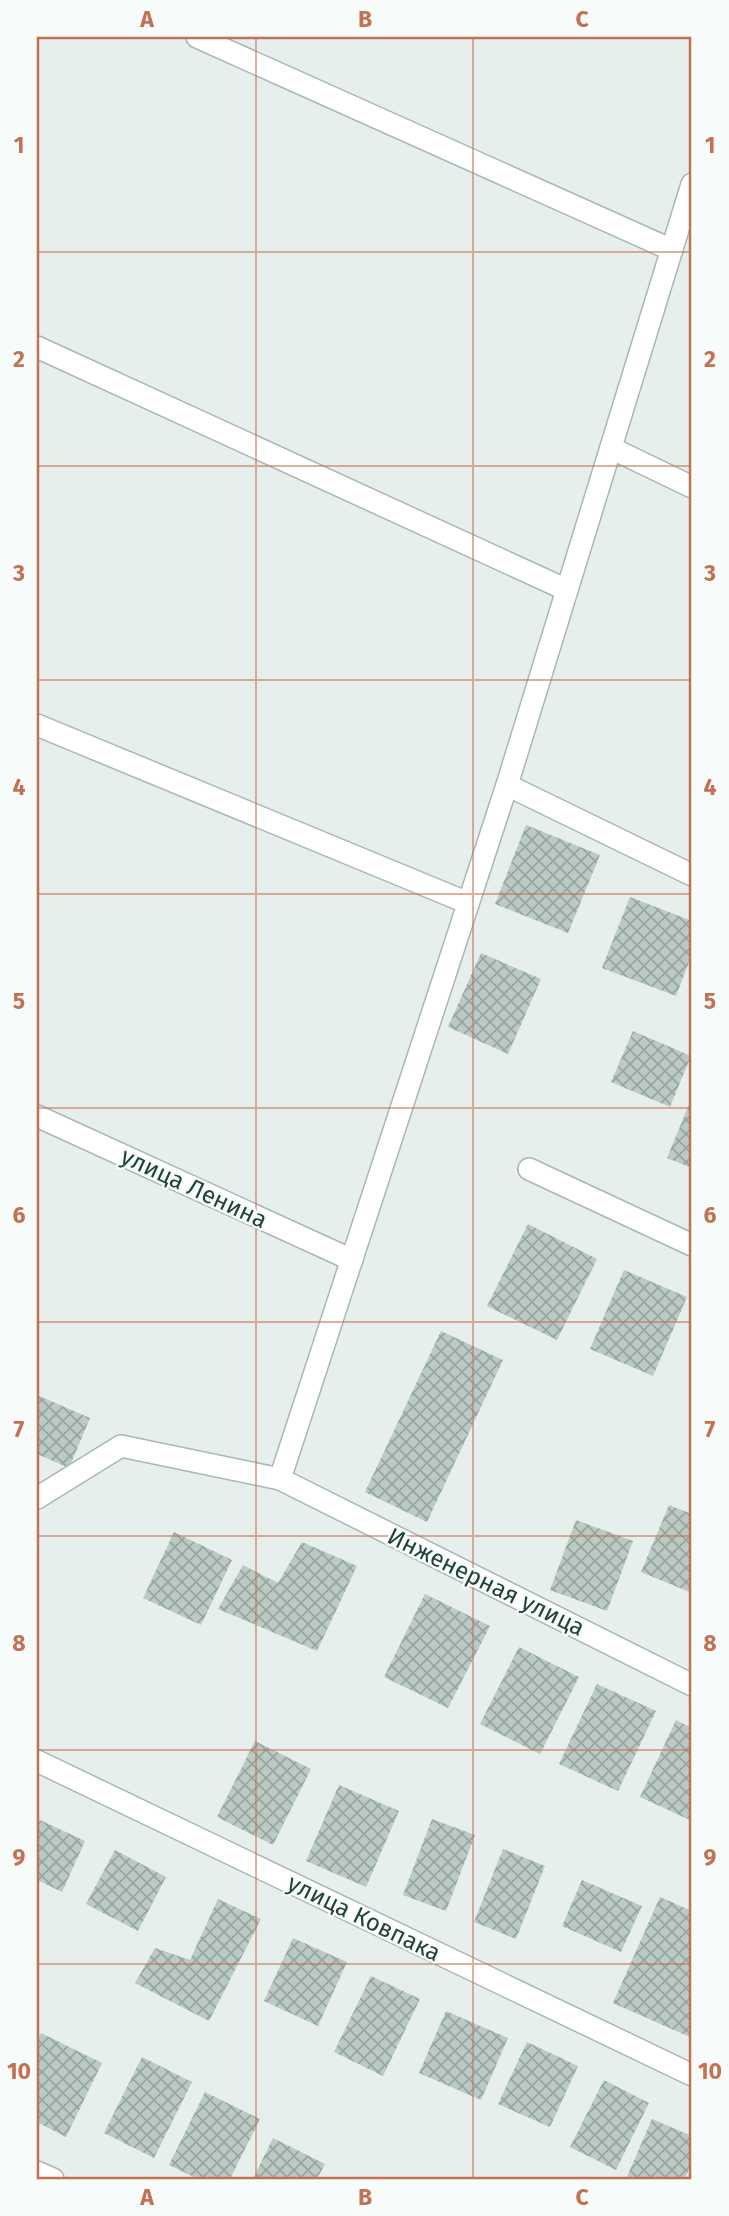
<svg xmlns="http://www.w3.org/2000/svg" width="729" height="2216" viewBox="0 0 729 2216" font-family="'Fira Sans',sans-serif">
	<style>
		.building { fill: url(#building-cross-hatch) }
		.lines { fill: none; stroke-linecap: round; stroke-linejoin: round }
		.minor-casing { stroke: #a8b8b2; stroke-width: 24 }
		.minor { stroke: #fff; stroke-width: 21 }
		.grid { fill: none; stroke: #c47052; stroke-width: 2; stroke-opacity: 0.55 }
		.labels { text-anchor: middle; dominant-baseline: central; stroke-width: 5; stroke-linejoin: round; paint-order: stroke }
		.street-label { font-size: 24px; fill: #23433a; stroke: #f7fbf9 }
		.neatline { fill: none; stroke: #c47052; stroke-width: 2.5 }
		.grid-label { font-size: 23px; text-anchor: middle; font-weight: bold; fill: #c47052 }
	</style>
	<defs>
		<pattern id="building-cross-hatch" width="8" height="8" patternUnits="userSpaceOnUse" patternTransform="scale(1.75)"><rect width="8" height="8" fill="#bbcac4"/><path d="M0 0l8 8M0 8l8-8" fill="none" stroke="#98a6a0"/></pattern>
	</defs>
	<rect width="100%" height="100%" fill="#e6efeb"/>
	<g class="building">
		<polygon points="526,825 600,855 568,933 495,904"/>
		<polygon points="630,897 692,921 692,954 676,996 602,968"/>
		<polygon points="481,953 541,979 508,1054 448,1027"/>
		<polygon points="633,1031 691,1056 670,1107 611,1082"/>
		<polygon points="692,1097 692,1168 667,1158"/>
		<polygon points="528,1224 597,1259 557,1340 487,1306"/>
		<polygon points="624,1270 687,1297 653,1376 590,1349"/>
		<polygon points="441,1331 503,1360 427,1522 365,1492"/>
		<polygon points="37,1395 90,1418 69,1468 37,1454"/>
		<polygon points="669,1505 692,1514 692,1593 641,1572"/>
		<polygon points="576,1520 633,1541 607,1611 550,1590"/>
		<polygon points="174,1532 232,1560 201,1625 143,1598"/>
		<polygon points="302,1542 357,1566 317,1651 218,1609 243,1565 278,1583"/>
		<polygon points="425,1594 490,1626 448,1708 384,1677"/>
		<polygon points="519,1647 579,1677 540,1754 480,1724"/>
		<polygon points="597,1684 656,1711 618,1791 559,1764"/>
		<polygon points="676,1720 692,1728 692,1821 640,1797"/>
		<polygon points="255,1741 311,1769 273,1845 217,1817"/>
		<polygon points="339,1785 399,1811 366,1887 306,1861"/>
		<polygon points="432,1819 475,1835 446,1911 403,1895"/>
		<polygon points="40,1820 85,1841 62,1892 37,1880 37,1826"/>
		<polygon points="503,1849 545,1866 516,1939 474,1922"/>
		<polygon points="115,1850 166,1877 138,1931 86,1904"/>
		<polygon points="582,1880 642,1906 621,1952 562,1926"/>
		<polygon points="660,1897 692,1911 692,2038 613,2003"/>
		<polygon points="218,1899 261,1919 209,2021 135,1983 155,1948 190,1960"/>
		<polygon points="293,1938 347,1962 318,2026 264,2001"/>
		<polygon points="371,1976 420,1999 383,2076 334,2052"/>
		<polygon points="446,2011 508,2038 481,2100 419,2073"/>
		<polygon points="41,2033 102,2063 66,2137 37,2122 37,2042"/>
		<polygon points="527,2042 578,2066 550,2127 498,2104"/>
		<polygon points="142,2057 192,2082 154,2158 104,2133"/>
		<polygon points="604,2080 649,2103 616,2170 570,2147"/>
		<polygon points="205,2092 260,2119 230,2179 198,2179 169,2165"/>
		<polygon points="652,2119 692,2136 692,2161 685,2179 626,2179"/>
		<polygon points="273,2138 325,2164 317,2179 253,2179"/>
	</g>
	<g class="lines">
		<g class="minor-casing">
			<g id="minor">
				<polyline points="197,37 672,250"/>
				<polyline points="37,347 567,590"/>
				<polyline points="611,448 692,487"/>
				<polyline points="37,725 468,903"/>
				<polyline points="507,785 692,875"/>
				<polyline points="37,1116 352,1260"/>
				<polyline points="529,1169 692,1245"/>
				<polyline points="280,1479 507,785 692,184"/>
				<polyline points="37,1498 121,1446 280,1479 692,1685"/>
				<polyline points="37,1761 692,2075"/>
				<polyline points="37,2172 53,2179"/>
			</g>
		</g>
		<use href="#minor" class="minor"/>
	</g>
	<path class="grid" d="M256 37V2179M473 37V2179M37 252H692M37 466H692M37 680H692M37 894H692M37 1108H692M37 1322H692M37 1536H692M37 1750H692M37 1964H692"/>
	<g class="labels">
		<g class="street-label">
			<text transform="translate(194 1188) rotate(25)">улица Ленина</text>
			<text transform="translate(486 1582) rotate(26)">Инженерная улица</text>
			<text transform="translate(364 1918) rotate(26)">улица Ковпака</text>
		</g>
	</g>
	<rect width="729" height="2216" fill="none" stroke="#f7fbf9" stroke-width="77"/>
	<rect x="38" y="38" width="652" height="2140" class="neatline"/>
	<g class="grid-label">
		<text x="147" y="27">A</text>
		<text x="365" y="27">B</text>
		<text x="582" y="27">C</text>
		<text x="19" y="153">1</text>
		<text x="710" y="153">1</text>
		<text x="19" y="367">2</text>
		<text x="710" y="367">2</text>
		<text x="19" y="581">3</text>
		<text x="710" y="581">3</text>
		<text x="19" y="795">4</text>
		<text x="710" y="795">4</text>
		<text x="19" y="1009">5</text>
		<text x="710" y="1009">5</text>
		<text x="19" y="1223">6</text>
		<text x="710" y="1223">6</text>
		<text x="19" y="1437">7</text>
		<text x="710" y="1437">7</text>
		<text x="19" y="1651">8</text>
		<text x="710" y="1651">8</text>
		<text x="19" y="1865">9</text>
		<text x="710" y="1865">9</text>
		<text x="19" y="2079">10</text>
		<text x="710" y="2079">10</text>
		<text x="147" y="2205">A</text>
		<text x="365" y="2205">B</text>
		<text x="582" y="2205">C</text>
	</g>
</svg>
